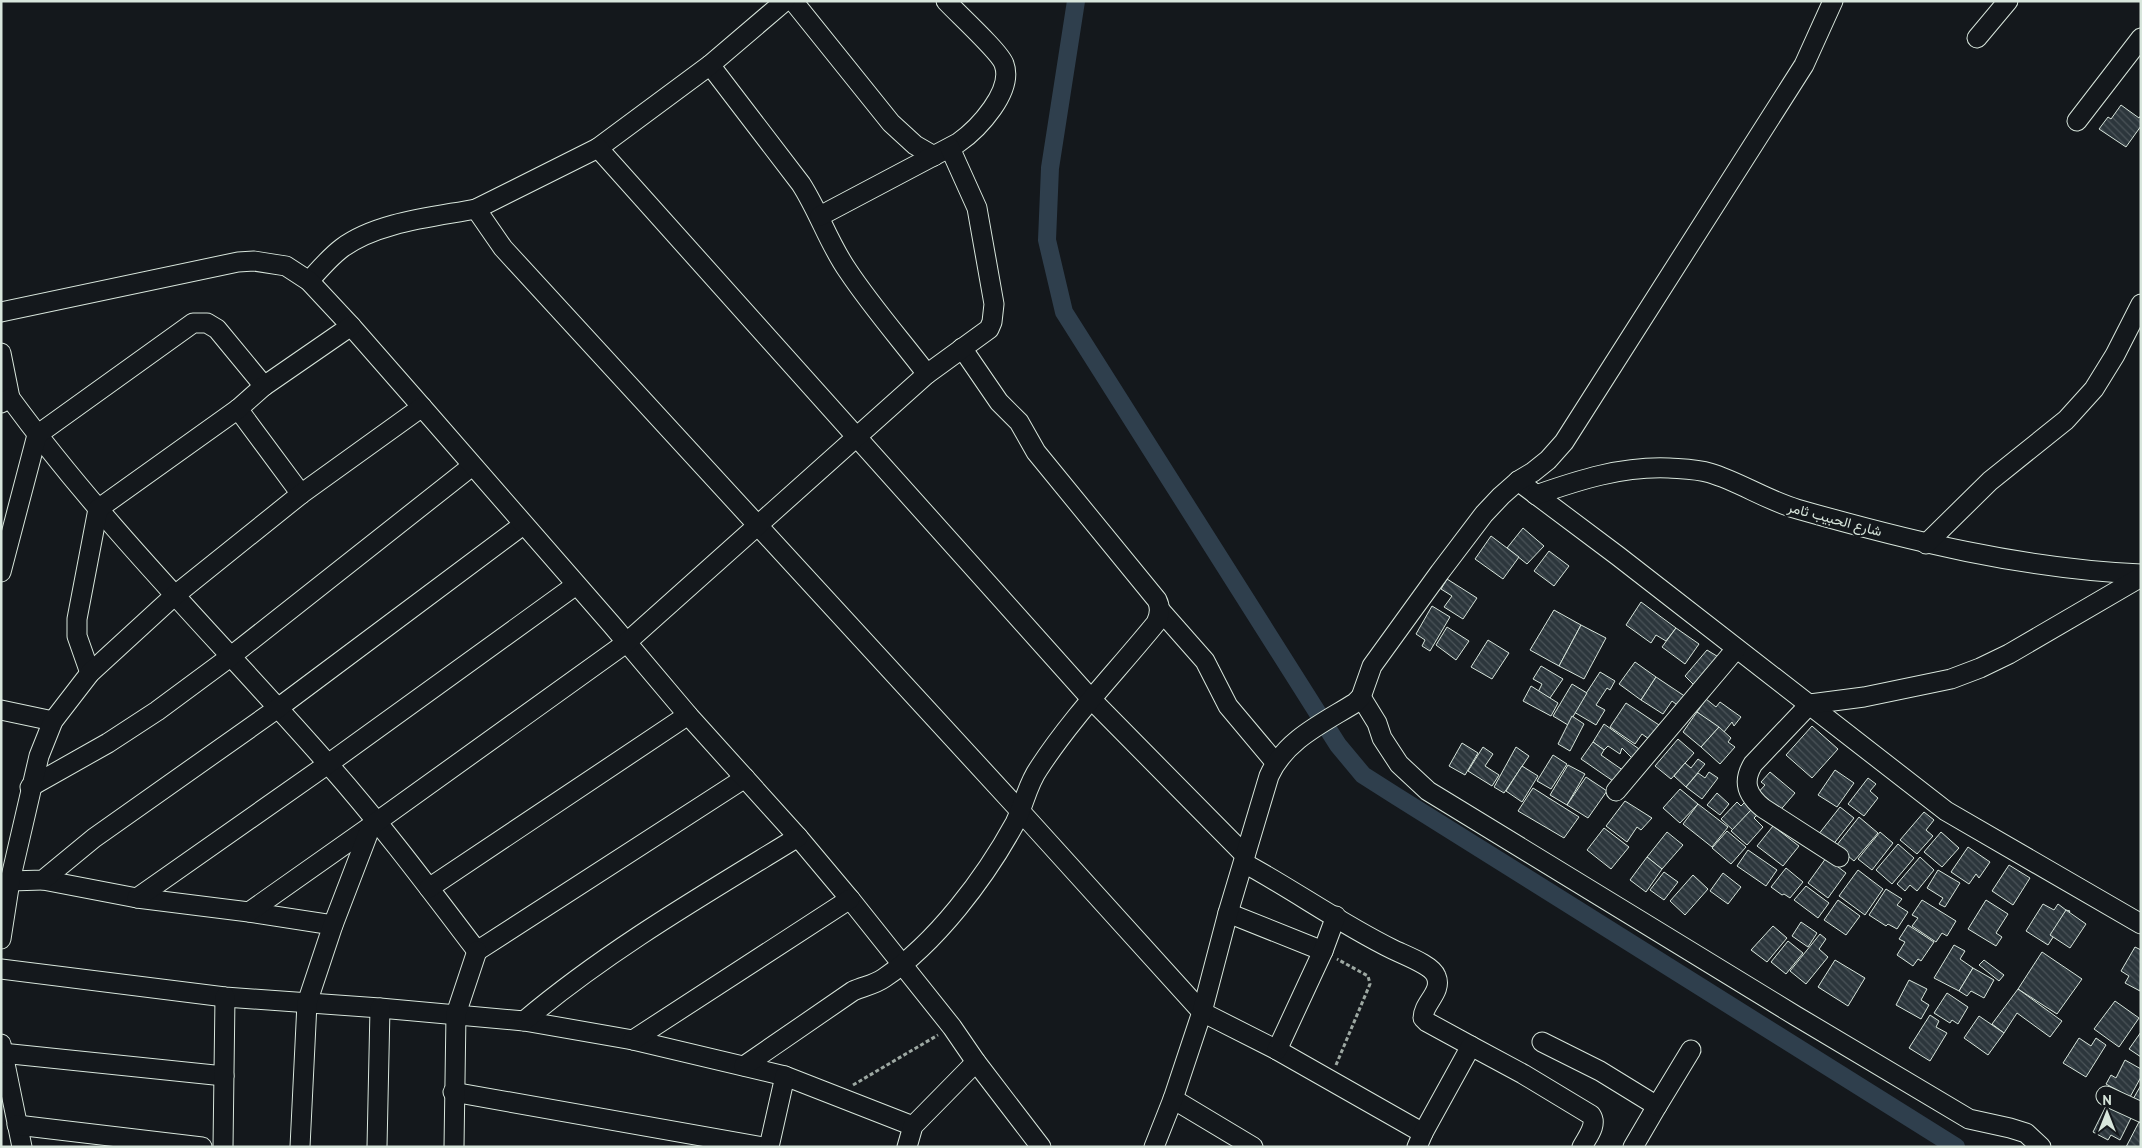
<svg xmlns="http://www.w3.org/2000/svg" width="2142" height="1148" viewBox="0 0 2142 1148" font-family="'PT Sans',Vazirmatn,sans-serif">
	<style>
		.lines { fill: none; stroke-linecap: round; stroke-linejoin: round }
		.canal { stroke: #2f3f4d; stroke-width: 18 }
		.building { fill: url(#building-back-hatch); stroke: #d8e6dc }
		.minor-casing { stroke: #d8e6dc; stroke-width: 21 }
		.path { stroke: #9da8a2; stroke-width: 3; stroke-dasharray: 4 2.5; stroke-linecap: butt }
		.minor { stroke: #14181c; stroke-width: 19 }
		.labels { text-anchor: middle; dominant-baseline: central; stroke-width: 4; stroke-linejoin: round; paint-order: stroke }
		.street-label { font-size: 14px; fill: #d8e6dc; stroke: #14181c }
	</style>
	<defs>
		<pattern id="building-back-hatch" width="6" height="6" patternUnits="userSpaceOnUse" patternTransform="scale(1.25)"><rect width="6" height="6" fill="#2c363c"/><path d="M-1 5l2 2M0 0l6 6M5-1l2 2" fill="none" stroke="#4a5358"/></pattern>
	</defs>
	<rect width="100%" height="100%" fill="#14181c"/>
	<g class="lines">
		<polyline class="canal" points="1076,1 1050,168 1047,240 1064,312 1338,745 1363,775 1396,796 1956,1147"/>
	</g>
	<g class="building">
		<polygon points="2121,105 2139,118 2141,115 2141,126 2126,147 2099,129 2108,117 2111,119"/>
		<polygon points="1523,528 1544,546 1527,564 1507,548"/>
		<polygon points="1491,536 1519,557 1503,579 1475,559"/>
		<polygon points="1549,551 1569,566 1554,586 1534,571"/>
		<polygon points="1447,579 1477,598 1463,619 1444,607 1452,596 1441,589"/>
		<polygon points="1641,602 1676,628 1666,641 1656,635 1651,643 1626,625"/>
		<polygon points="1432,606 1450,617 1430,651 1422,646 1425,640 1416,634"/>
		<polygon points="1554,610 1581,625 1559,666 1530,650"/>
		<polygon points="1581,625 1606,638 1584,679 1559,666"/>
		<polygon points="1447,627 1469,641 1456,660 1436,645"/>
		<polygon points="1676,628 1699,644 1685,664 1662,647"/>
		<polygon points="1488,640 1509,653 1492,679 1471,667"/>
		<polygon points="1707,650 1720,658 1696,687 1685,676"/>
		<polygon points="1635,662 1656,677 1641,700 1619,684"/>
		<polygon points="1541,666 1563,679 1550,698 1538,692 1542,684 1533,679"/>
		<polygon points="1600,672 1615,681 1610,690 1607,688 1596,705 1605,710 1596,725 1574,712"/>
		<polygon points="1656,677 1686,697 1680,707 1672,701 1663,714 1641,700"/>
		<polygon points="1572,684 1587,693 1568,725 1553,716"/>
		<polygon points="1531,686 1558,703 1551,716 1523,701"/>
		<polygon points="1706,699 1716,707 1720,702 1741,717 1734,726 1732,722 1724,732 1697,712"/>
		<polygon points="1626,703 1659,725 1649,739 1642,734 1635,744 1610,727"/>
		<polygon points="1697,712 1719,727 1701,747 1683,732"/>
		<polygon points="1572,716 1584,724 1570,751 1558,744"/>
		<polygon points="1604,724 1639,749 1632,758 1622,748 1620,754 1608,746 1604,750 1593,742"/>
		<polygon points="1812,726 1838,749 1812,778 1786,755"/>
		<polygon points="1719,727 1731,738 1728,742 1735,747 1720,764 1701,747"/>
		<polygon points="1678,739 1694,753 1671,779 1655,766"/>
		<polygon points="1593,742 1604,750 1601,755 1624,771 1616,783 1581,759"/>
		<polygon points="1462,743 1478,753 1465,775 1449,766"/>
		<polygon points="1483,747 1493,754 1485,766 1499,775 1492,786 1468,771"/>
		<polygon points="1516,747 1529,756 1504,793 1494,787"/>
		<polygon points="1553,755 1567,764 1551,789 1537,781"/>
		<polygon points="1698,759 1705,764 1686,787 1674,776 1685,763 1691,768"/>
		<polygon points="1568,765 1585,774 1567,805 1550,795"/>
		<polygon points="1522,766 1538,776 1522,802 1506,791"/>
		<polygon points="1835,770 1854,783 1837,807 1818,795"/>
		<polygon points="1709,772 1718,778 1702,799 1686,787 1698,773 1705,778"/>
		<polygon points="1770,772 1795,793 1777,814 1756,795 1765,785 1761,782"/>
		<polygon points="1586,777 1607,791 1588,818 1567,805"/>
		<polygon points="1868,778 1876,784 1870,791 1878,798 1864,816 1848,804"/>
		<polygon points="1533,788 1579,817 1564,838 1518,811"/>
		<polygon points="1680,789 1698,804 1680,823 1663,808"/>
		<polygon points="1717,793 1729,804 1720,815 1707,805"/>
		<polygon points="1625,801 1652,818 1641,830 1637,827 1627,842 1606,826"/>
		<polygon points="1737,802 1741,806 1745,802 1752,809 1733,830 1721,819"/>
		<polygon points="1698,804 1728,827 1712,847 1683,824"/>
		<polygon points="1840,807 1854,818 1832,846 1818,835"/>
		<polygon points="1752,809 1758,814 1754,818 1763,827 1747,845 1731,831"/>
		<polygon points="1924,812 1934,820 1926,830 1933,836 1917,854 1900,840"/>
		<polygon points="1859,817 1878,833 1854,861 1836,846"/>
		<polygon points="1773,826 1799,846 1783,866 1757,846"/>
		<polygon points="1604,828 1629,847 1611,869 1587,850"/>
		<polygon points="1727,831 1746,847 1731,864 1712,848"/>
		<polygon points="1667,832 1683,845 1662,869 1647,857"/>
		<polygon points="1880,832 1893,843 1872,870 1858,859"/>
		<polygon points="1941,832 1959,848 1942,867 1924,852"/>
		<polygon points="1898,844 1914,858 1892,884 1876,870"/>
		<polygon points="1968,847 1990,862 1979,878 1976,874 1969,884 1951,872"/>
		<polygon points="1748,850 1777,870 1766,886 1737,866"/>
		<polygon points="1647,857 1662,869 1646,892 1630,880"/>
		<polygon points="1920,857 1934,870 1917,891 1910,885 1905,891 1897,884"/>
		<polygon points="1826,858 1846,873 1828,898 1808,883"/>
		<polygon points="2009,865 2030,878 2013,905 1992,891"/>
		<polygon points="1786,868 1803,882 1790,898 1784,894 1782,895 1771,887"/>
		<polygon points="1858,870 1883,889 1865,915 1839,896"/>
		<polygon points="1938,870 1960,883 1945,907 1939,904 1943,898 1927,888"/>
		<polygon points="1664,872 1678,882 1664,900 1650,890"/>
		<polygon points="1723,873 1741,887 1728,904 1710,891"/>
		<polygon points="1693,875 1708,889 1685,915 1670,901"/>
		<polygon points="1806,886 1829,903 1818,918 1794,900"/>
		<polygon points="1886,889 1902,899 1897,905 1908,912 1897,929 1888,924 1886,926 1869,915"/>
		<polygon points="1838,900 1860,916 1846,935 1824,920"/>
		<polygon points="1922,900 1956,921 1947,936 1942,933 1936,942 1912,926 1918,918 1912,915"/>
		<polygon points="1986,900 2008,914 1996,933 2002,937 1996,946 1968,929"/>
		<polygon points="2043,904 2054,910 2058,904 2066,910 2070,911 2048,945 2026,931"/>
		<polygon points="2066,910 2086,924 2070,948 2050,935"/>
		<polygon points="1801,922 1817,933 1808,947 1792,936"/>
		<polygon points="1908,925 1934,942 1921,961 1918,959 1913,966 1897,955 1905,942 1899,939"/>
		<polygon points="1773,926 1787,938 1767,962 1751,950"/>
		<polygon points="1820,934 1826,939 1819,949 1828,957 1806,984 1790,971"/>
		<polygon points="1788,941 1803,953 1786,974 1771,962"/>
		<polygon points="1954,945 1965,951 1960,959 1973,968 1959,991 1934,978"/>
		<polygon points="2135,947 2141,950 2140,991 2125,983 2129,976 2121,971"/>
		<polygon points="2042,952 2082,979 2057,1014 2018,989"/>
		<polygon points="1835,960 1865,978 1848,1006 1818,987"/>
		<polygon points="1984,960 2004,975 1999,981 1979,965"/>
		<polygon points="1973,968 1994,980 1984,998 1971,991 1967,996 1959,991"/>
		<polygon points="1909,980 1927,989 1921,1000 1929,1005 1921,1019 1896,1005"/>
		<polygon points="2018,989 2062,1021 2050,1037 2017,1013 2004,1033 1992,1024"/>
		<polygon points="1947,993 1968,1007 1958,1024 1952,1020 1950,1023 1934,1013"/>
		<polygon points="2115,1001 2139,1018 2119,1047 2094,1029"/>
		<polygon points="1930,1015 1939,1021 1936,1027 1947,1033 1930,1061 1909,1048"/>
		<polygon points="1979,1016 2004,1033 1988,1055 1964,1038"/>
		<polygon points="2141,1032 2141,1057 2129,1049"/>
		<polygon points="2079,1038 2091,1046 2096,1038 2106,1045 2086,1077 2063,1063"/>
		<polygon points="2125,1060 2141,1069 2141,1077 2130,1097 2106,1084 2111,1075 2116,1078"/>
		<polygon points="2141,1085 2141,1105 2132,1101"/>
		<polygon points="2107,1104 2132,1116 2120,1140 2111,1135 2108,1140 2093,1132"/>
		<polygon points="2139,1122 2141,1124 2141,1147 2126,1147"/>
	</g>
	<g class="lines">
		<g class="minor-casing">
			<g id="minor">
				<polyline points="793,1 891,123 915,145 934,156"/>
				<polyline points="1977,38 2008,1"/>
				<path d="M710 65 801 184C819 212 829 244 848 271 872 307 901 340 927 374"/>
				<polyline points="2077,121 2141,38"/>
				<polyline points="598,148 710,65 785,1"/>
				<path d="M820 216 958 143C978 129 1014 91 1004 64 1000 52 957 13 946 1"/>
				<path d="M309 281C319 270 330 257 342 248 377 222 434 217 476 209"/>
				<polyline points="1,312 238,262 254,261 286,266 309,281 351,326 422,407"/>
				<polyline points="1,353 10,398"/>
				<path d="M1 403 10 398C107 530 222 643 329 765 382 825 429 888 477 951L745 778"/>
				<polyline points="238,409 301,494"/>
				<polyline points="1518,481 1618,556 1946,811 2141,924"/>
				<path d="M1536 495C1579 480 1622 466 1669 468 1682 469 1697 469 1710 473 1740 482 1766 500 1797 509 1909 541 2024 569 2141 574"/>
				<polyline points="1926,544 1990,481 2066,420 2094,389 2115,355 2141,304"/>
				<polyline points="1,572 37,435 193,323 207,323 217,329 264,386 351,326"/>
				<polyline points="1160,610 1205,661 1228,706 1275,762"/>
				<polyline points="90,673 77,636 77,619 98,509 238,409 264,386"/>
				<polyline points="1361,697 1377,723 1382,738 1399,764 1428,791 1796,1016 1969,1119 2010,1128 2026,1133 2041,1147"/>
				<polyline points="1,710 53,721"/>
				<polyline points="30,787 108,743 157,711 230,657 472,466"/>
				<polyline points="1616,791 1736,649"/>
				<polyline points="1245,855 1092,700 598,148 476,209 503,248 1021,812 1202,1012 1277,1050 1423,1133 1417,1147"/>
				<path d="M1839 857 1763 808C1747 795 1742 782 1753 764L1810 704 1864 697 1951 679 1980 668 2009 654 2141 577"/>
				<path d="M1244 863C1294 890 1341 924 1392 949 1404 955 1432 965 1436 976 1443 992 1423 1003 1423 1018L1427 1022 1471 1046"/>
				<polyline points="43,880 137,898 249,912 333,925"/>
				<polyline points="10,881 43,880 94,838 278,708 523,525"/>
				<polyline points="429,888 688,715"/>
				<polyline points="137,898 328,764 576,585"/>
				<polyline points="249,912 371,826"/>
				<polyline points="1228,913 1323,951"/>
				<polyline points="1,939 10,881 39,756 53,721 90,673 174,596 301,494 422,407 612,625 688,715 798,837 850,899 952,1027 976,1062 1041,1147"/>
				<polyline points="1,969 225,997 380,1008 524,1021 633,1040 785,1076 913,1126"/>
				<path d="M524 1021C608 950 705 894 798 837"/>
				<polyline points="633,1040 850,899"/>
				<polyline points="1542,1042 1600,1071 1657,1106 1633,1147"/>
				<polyline points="1,1044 22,1147"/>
				<polyline points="1277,1050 1323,951 1336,916"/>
				<polyline points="2,1053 224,1076"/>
				<path d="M744 1066 853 991C864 986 874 985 884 978 936 943 985 878 1015 823 1024 805 1027 785 1039 768 1073 716 1117 671 1156 623 1160 615 1161 608 1157 600L1036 452 1019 422 999 402 962 348"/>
				<polyline points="453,1092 763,1147"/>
				<polyline points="2106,1096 2141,1112"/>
				<polyline points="1173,1099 1253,1147"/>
				<polyline points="1657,1106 1691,1050"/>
				<polyline points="17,1125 202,1147"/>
				<path d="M1423 1133 1471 1046 1523 1074 1591 1115C1598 1125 1587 1137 1582 1147"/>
				<polyline points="223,1147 225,997"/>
				<polyline points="300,1147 307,1003 333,925 371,826 626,643 927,374 989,329 992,322 994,304 977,208 950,148"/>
				<polyline points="377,1147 380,1008"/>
				<polyline points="454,1147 456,1014 477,951"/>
				<polyline points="769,1147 785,1076"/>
				<polyline points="907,1147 913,1126 976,1062"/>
				<path d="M1154 1147 1173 1099 1202 1012 1228 913 1269 776C1285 740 1323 723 1355 703L1361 697 1372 666 1440 572 1484 514 1501 496 1518 481 1533 472 1548 460 1564 442 1804 65 1833 1"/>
			</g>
		</g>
		<g class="path">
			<polyline points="1336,1065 1370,984 1368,976 1337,959"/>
			<polyline points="853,1085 938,1035"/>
		</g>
		<use href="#minor" class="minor"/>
	</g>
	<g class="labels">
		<g class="street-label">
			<text transform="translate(1835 519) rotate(15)">شارع الحبيب ثامر</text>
		</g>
	</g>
	<rect width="2142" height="1148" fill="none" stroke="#d8e6dc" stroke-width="5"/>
	<g transform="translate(2107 1113)" stroke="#14181c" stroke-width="4" paint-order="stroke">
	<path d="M0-4L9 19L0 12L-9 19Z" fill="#d8e6dc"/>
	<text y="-8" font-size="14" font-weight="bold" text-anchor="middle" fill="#d8e6dc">N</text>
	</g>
</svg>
